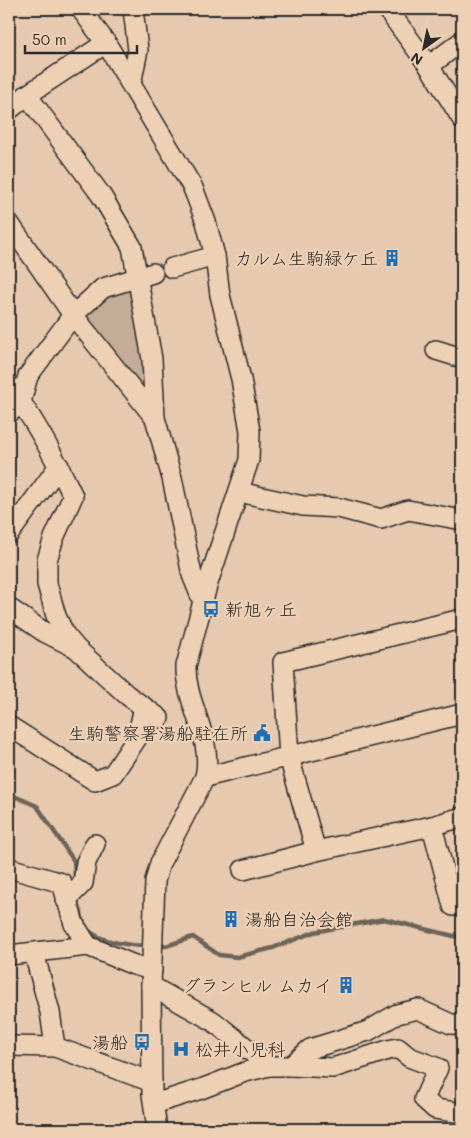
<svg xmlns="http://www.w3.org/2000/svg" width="471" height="1138" viewBox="0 0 471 1138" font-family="Mali,'Klee One',sans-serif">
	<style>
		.park { fill: #c4ac96; stroke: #786c60 }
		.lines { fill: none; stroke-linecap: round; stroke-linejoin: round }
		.stream { stroke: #6e6359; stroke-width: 4.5 }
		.minor-casing { stroke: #2b2b2b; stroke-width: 22 }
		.minor { stroke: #eed0b4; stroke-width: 19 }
		.labels { text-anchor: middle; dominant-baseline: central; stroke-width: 4.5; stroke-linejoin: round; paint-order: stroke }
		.poi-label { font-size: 18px; fill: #2b2b2b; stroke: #eed0b4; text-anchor: end }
	</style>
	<rect width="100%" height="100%" fill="#e6c9af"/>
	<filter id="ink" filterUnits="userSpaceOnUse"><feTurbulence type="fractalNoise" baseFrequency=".02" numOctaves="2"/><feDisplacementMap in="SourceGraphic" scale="10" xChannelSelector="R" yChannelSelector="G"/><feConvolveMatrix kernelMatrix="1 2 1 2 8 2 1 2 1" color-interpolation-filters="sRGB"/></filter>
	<g filter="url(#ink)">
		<polygon class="park" points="130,288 150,378 146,385 142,388 85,318 86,308 107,295"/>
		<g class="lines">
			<g class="stream">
				<polyline points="9,796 14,796 37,806 74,861 75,876"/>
				<path d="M80 910C82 916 83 925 87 929 99 942 131 946 148 946"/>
				<polyline points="158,946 166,946 193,937 219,955 237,957 273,948 314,932 384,919 462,938"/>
			</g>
			<g class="minor-casing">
				<g id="minor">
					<path d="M81 9 106 43 193 188 206 222 215 256 220 295 241 379 250 431 249 460 207 586 186 666C185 704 214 738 205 777L160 863 155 881 151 986 152 1094 157 1129"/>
					<polyline points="387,9 429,66 462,119"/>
					<polyline points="429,66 462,41"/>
					<polyline points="131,84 138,50 133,9"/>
					<polyline points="27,95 101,195 132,247 152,359 155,418 172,478 192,575 204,604"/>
					<polyline points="9,110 27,95 106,43"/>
					<polyline points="9,223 73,315 155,418"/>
					<polyline points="172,268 215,256"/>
					<polyline points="436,350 462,358"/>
					<path d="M9 386C35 419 55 458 73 496L54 538 47 560V584L56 616 65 635 76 648 127 695 159 718"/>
					<polyline points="9,413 21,402 28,376 73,315 103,288 153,273"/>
					<polyline points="239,492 303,506 339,508 381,519 408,510 462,520"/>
					<polyline points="9,534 59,466"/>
					<polyline points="9,608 44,632 72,646"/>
					<polyline points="9,726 95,781 113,774 137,738 144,707"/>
					<polyline points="205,777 462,714"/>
					<polyline points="432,826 453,906 462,905"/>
					<polyline points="316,851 289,757 283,662 462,619"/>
					<polyline points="9,868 62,883 74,924 88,946"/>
					<polyline points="243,870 316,851 432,826 462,817"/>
					<polyline points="66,900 83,883 86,862 95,844"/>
					<polyline points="34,953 50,1012 55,1047"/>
					<polyline points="9,955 88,946 134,965 152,970"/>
					<polyline points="151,986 213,1021 269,1066"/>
					<polyline points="9,1046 55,1047 152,1082"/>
					<polyline points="291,1066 333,1068 388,1050 398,1048 409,1057 438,1068 424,1099 435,1109 462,1113"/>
					<polyline points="154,1104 201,1089 245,1072 269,1066 291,1066 310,1049 368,1031 397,1014 418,1009 451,1024 462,1025"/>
				</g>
			</g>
			<use href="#minor" class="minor"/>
		</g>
	</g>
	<defs>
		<g id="building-bare" transform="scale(1.35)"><path d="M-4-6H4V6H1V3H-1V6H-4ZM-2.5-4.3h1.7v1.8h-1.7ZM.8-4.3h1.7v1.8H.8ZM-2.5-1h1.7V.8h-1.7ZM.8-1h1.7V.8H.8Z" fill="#1f6fb2" stroke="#eed0b4" stroke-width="2.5" paint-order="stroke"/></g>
		<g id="bus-bare" transform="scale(1.35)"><path d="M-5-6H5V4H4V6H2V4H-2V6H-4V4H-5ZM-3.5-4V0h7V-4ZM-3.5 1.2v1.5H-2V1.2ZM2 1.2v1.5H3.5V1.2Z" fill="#1f6fb2" stroke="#eed0b4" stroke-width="2.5" paint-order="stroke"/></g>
		<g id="civic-bare" transform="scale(1.35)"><path d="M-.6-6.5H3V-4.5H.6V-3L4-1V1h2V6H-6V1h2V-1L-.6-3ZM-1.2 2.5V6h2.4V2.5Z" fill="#1f6fb2" stroke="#eed0b4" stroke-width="2.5" paint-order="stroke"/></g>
		<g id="hospital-bare" transform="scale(1.35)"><path d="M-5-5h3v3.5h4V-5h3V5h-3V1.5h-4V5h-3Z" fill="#1f6fb2" stroke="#eed0b4" stroke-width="2.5" paint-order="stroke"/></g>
	</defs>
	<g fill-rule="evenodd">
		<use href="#building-bare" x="392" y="258"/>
		<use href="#bus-bare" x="211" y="609"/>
		<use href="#civic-bare" x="262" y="733"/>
		<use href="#building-bare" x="231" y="919"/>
		<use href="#building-bare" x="346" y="985"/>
		<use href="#bus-bare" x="142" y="1042"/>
		<use href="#hospital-bare" x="181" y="1049"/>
	</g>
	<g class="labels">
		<g class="poi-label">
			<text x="378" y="258">カルム生駒緑ケ丘</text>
			<text x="225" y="609" text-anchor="start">新旭ヶ丘</text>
			<text x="248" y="733">生駒警察署湯船駐在所</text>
			<text x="245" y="919" text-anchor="start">湯船自治会館</text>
			<text x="332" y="985">グランヒル ムカイ</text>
			<text x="128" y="1042">湯船</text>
			<text x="195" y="1049" text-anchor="start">松井小児科</text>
		</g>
	</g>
	<rect width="471" height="1138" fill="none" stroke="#eed0b4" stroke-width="30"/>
	<rect x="15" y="15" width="441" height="1108" fill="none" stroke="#2b2b2b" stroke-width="2" filter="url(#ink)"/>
	<g transform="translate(424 48) rotate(213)" stroke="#eed0b4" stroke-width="4" paint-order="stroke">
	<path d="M0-4L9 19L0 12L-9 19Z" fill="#2b2b2b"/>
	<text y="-8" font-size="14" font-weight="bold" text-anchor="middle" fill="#2b2b2b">N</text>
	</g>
	<path d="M25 45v8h112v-8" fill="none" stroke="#2b2b2b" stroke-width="2.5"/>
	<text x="32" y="45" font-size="15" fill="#2b2b2b" stroke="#eed0b4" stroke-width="4" paint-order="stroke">50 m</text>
</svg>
